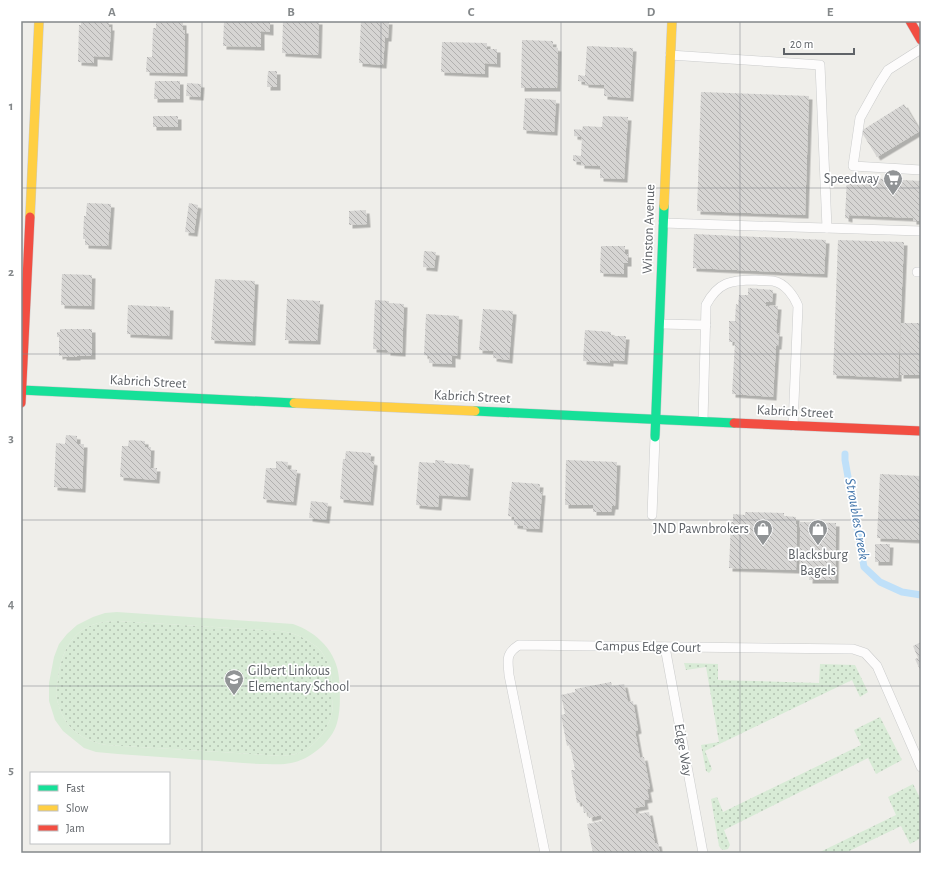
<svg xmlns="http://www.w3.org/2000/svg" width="942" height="874" viewBox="0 0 942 874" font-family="'Alegreya Sans',sans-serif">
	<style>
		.grass { fill: url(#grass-dots) }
		.garden { fill: #d8ebd6; fill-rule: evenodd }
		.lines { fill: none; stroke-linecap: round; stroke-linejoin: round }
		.stream { stroke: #bfe0f9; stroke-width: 7 }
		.building { fill: url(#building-back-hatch); filter: url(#shadow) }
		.lane-casing { stroke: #cbcccc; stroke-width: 10 }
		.fast-casing { stroke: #cacacb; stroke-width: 10 }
		.slow-casing { stroke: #cacacb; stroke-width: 10 }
		.jam-casing { stroke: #cacacb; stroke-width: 10 }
		.lane { stroke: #fdfcfc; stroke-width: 9 }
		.fast { stroke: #16e098; stroke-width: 9 }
		.slow { stroke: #ffcf43; stroke-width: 9 }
		.jam { stroke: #f24e42; stroke-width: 9 }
		.grid { fill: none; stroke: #84888a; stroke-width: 1; stroke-opacity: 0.55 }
		.labels { text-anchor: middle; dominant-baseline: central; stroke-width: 3.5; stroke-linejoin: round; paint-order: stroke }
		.poi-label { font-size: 14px; fill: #5f6368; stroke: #fff; text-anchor: end }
		.street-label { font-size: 14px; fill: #5f6368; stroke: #fff }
		.water-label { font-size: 15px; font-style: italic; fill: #4174aa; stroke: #fff }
		.neatline { fill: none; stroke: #84888a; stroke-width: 1.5 }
		.grid-label { font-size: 13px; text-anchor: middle; font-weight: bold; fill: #84888a }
	</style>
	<defs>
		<pattern id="grass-dots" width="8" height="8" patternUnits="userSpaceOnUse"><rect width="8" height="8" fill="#d8ebd6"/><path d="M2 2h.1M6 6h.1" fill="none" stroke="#b2c2b1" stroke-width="1.8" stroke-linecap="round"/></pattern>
		<pattern id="building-back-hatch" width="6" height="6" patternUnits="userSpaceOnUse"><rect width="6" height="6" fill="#d6d5d3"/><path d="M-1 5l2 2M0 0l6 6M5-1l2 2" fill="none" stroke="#b1b0af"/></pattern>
		<filter id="shadow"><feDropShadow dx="3.5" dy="3.5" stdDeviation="0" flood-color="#0004"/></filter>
	</defs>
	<rect width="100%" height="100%" fill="#efeeea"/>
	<g class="grass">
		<path d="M117 621 280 631C294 633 303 636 314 645 316 646 319 648 321 651 331 665 333 680 332 697 332 702 333 708 332 713 329 727 318 742 306 750 299 754 290 755 282 756L107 745C91 743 71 733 64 718 60 711 57 702 56 694 56 689 57 684 58 679 60 657 70 633 92 625 100 622 109 621 117 621Z"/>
		<polygon points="684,663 718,664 718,680 819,683 820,664 855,665 868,692 860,697 852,680 705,751 712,769 709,773 706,771 701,745 719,742 706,667 686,670"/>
		<polygon points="880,717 902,760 876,774 868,758 724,830 730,845 728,849 724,850 721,849 719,846 711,799 717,797 723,812 861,745 854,730"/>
		<polygon points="913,784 921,800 921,838 910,844 901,826 845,853 818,853 896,815 888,797"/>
	</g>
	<path class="garden" d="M117 612 293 624C317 632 337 652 339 678 340 693 341 709 337 723 332 742 309 760 291 763 283 765 274 764 266 764 250 764 234 762 218 761 185 759 151 756 118 754L96 752 84 748 63 731 55 720 49 701V683L54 657 59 644 67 634 77 625 93 617 105 613ZM117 621 280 631C294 633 303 636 314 645 316 646 319 648 321 651 331 665 333 680 332 697 332 702 333 708 332 713 329 727 318 742 306 750 299 754 290 755 282 756L107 745C91 743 71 733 64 718 60 711 57 702 56 694 56 689 57 684 58 679 60 657 70 633 92 625 100 622 109 621 117 621Z"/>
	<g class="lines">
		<polyline class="stream" points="845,454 845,460 864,567 880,582 902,592 921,595"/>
	</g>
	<g class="building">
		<polygon points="81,21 109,21 109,27 111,27 109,57 94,56 94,63 78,62 79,25 81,25"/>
		<polygon points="156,21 183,22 183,30 185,30 184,73 146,72 147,57 152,57 153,28 156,28"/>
		<polygon points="224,21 270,21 270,32 261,31 261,47 223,46"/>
		<polygon points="283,21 319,21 318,55 282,53"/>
		<polygon points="361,21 389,21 388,38 385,38 383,65 359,63"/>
		<polygon points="522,40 553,41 553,47 558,48 557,88 521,88"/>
		<polygon points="442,42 487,43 487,49 497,49 497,64 485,63 485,74 441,72"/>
		<polygon points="587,46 633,48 630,98 604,96 604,85 585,84 585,82 578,81 578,75 585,76"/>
		<polygon points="268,71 277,71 277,87 267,87"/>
		<polygon points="155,81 180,81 180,99 154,99"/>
		<polygon points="187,83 201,84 200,97 186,96"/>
		<polygon points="701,92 809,96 805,215 697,211"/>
		<polygon points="525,98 556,100 554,132 523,130"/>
		<polygon points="904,104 920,131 877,157 861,131"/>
		<rect x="153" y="116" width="25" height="11"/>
		<polygon points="603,116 628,117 624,179 600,178 600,166 581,165 581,162 573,161 573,155 581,156 582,137 574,136 574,129 582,130 583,126 602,127"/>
		<polygon points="847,177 921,181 919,221 913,221 913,218 849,215 849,219 845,218"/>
		<polygon points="87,203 111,204 108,246 85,245 85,239 83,239 84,216 86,216"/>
		<polygon points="189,203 198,205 194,233 185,232"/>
		<polygon points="366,210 367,224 349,225 349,211"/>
		<polygon points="694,234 826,240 824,274 693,268"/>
		<polygon points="838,240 904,242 898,378 833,375"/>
		<polygon points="601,246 625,246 625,254 628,254 628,263 624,263 624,274 600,273"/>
		<polygon points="424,251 436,252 434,268 423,267"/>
		<polygon points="62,274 92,275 91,306 61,305"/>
		<polygon points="215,279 255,281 252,342 211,340"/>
		<polygon points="748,288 773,290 772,302 766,302 766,306 778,306 776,333 779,333 778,346 776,346 773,397 732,394 735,342 729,342 729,321 735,321 736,304 738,305 739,295 748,295"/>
		<polygon points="287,299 320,301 317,341 285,340"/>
		<polygon points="375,300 389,301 389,303 404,304 402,353 387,352 387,350 373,349"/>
		<polygon points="128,305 170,307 169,336 127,334"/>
		<polygon points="483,309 513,311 509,360 493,358 494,351 479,350"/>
		<polygon points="426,314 459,316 457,356 452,355 452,364 429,363 429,356 424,355"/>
		<polygon points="901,323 921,323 921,375 900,375"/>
		<polygon points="60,329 92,329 92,356 77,356 77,357 63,357 63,355 59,356 59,337 57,337 57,332 60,332"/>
		<polygon points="585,330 611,332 611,336 626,336 624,361 610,360 610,363 583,361"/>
		<polygon points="66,435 77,436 77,444 84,444 82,489 54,487 56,443 65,444"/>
		<polygon points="129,440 145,441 145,447 151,447 150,468 157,468 156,480 120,477 122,446 128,446"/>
		<polygon points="346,451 371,453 370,461 374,462 370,502 340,499 343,459 345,459"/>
		<polygon points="435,460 445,461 444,463 470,465 467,497 439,495 438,507 416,505 419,462 435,463"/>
		<polygon points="566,460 617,462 615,506 612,506 611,512 593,512 593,505 565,505"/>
		<polygon points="276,461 288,462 287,469 297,470 293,502 263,499 266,468 276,468"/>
		<polygon points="880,474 921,476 921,540 877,538"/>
		<polygon points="512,482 540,484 539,492 542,492 539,529 523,528 523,526 514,525 514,517 508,516 510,490 511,491"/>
		<polygon points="311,501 328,503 326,520 309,518"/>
		<polygon points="745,512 784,513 784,516 796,517 796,524 797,524 796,570 729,568 731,522 733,522 733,514 745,515"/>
		<polygon points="800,522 836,523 835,580 809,580 810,569 800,569"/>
		<polygon points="875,544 890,544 889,562 875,562"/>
		<polygon points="921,642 921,672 915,659 918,658 913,646"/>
		<polygon points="611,682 612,686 624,684 628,702 633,701 638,730 635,731 640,758 644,757 650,788 647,789 649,799 644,800 645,806 635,808 636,814 649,812 655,843 658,843 660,853 593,853 587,824 602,821 601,815 589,818 588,812 584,813 582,802 577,803 571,770 575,770 570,745 567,746 561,715 565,714 561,695 575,692 575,689"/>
	</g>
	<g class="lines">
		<g class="lane-casing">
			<g id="lane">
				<polyline points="921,49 888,70 879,84 860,118 853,166 921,170"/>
				<polyline points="670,55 820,65 827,228"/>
				<polyline points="663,223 921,231"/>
				<polyline points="917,272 921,272"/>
				<polyline points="660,324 706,325"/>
				<path d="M703 421 706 305C718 282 731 280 755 280 761 281 767 280 773 281 785 283 794 296 798 306L793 426"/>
				<polyline points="652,515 655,437"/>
				<polyline points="665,647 703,853"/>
				<path d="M545 853 509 675C508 660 505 654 519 645L853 649 865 653 877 666 921 767"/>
			</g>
		</g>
		<g class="fast-casing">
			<g id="fast">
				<polyline points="21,390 294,403"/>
				<polyline points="475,411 734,423"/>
				<polyline points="655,437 664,206"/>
			</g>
		</g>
		<g class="slow-casing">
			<g id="slow">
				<polyline points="664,206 672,21"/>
				<polyline points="30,217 39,21"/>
				<polyline points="294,403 475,411"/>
			</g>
		</g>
		<g class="jam-casing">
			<g id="jam">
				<polyline points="910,21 921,40"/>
				<polyline points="21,403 30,217"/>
				<polyline points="734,423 921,431"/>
			</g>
		</g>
		<use href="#lane" class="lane"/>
		<use href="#fast" class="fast"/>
		<use href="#slow" class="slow"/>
		<use href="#jam" class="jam"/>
	</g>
	<path class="grid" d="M202 21V853M381 21V853M561 21V853M740 21V853M21 188H921M21 354H921M21 520H921M21 686H921"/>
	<defs>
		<g id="supermarket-pin" transform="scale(1)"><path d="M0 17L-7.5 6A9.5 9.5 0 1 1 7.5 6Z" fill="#919496" stroke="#fff"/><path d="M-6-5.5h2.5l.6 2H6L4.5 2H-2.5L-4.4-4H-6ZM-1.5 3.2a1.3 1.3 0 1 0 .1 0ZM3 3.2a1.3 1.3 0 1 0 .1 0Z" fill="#fff"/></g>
		<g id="shop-pin" transform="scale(1)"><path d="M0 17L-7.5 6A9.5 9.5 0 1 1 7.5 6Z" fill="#919496" stroke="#fff"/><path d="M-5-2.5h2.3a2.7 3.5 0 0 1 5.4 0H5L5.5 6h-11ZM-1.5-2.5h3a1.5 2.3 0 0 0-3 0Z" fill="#fff"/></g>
		<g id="school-pin" transform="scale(1)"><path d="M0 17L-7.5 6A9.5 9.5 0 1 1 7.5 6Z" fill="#919496" stroke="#fff"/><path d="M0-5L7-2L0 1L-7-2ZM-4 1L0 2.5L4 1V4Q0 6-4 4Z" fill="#fff"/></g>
	</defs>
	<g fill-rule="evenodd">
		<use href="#supermarket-pin" x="893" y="179"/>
		<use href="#shop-pin" x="763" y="529"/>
		<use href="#shop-pin" x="818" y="529"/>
		<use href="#school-pin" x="234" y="679"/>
	</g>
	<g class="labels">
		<g class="poi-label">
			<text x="879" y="179">Speedway</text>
			<text x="749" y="529">JND Pawnbrokers</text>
			<text x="818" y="555" text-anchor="middle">Blacksburg<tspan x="818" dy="16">Bagels</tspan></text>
			<text x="248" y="671" text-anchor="start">Gilbert Linkous<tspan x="248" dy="16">Elementary School</tspan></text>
		</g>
		<g class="street-label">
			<text transform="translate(649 229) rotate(-88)">Winston Avenue</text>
			<text transform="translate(148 382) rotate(3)">Kabrich Street</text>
			<text transform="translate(472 397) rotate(3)">Kabrich Street</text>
			<text transform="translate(795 412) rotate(3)">Kabrich Street</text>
			<text transform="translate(648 647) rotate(1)">Campus Edge Court</text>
			<text transform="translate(683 750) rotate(80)">Edge Way</text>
		</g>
		<g class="water-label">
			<text transform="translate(857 519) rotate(80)">Stroubles Creek</text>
		</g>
	</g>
	<rect width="942" height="874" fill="none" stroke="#ffffff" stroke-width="44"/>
	<rect x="30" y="772" width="140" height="72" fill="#ffffff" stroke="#bfc1c3"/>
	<rect x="38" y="785" width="20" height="6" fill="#16e098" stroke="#bfc1c3"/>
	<text x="66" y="792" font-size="12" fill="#5f6368">Fast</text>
	<rect x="38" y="805" width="20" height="6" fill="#ffcf43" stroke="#bfc1c3"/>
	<text x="66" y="812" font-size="12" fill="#5f6368">Slow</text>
	<rect x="38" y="825" width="20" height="6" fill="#f24e42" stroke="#bfc1c3"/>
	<text x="66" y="832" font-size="12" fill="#5f6368">Jam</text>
	<path d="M784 48v6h70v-6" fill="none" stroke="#5f6368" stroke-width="2"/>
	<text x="790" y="48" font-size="12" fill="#5f6368" stroke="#ffffff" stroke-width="3" paint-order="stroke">20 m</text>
	<rect x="22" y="22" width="898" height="830" class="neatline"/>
	<g class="grid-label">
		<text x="112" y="16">A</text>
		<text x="291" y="16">B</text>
		<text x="471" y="16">C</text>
		<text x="651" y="16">D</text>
		<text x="830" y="16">E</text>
		<text x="11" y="110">1</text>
		<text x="11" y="276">2</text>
		<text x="11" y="442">3</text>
		<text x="11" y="608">4</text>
		<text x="11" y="774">5</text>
	</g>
</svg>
